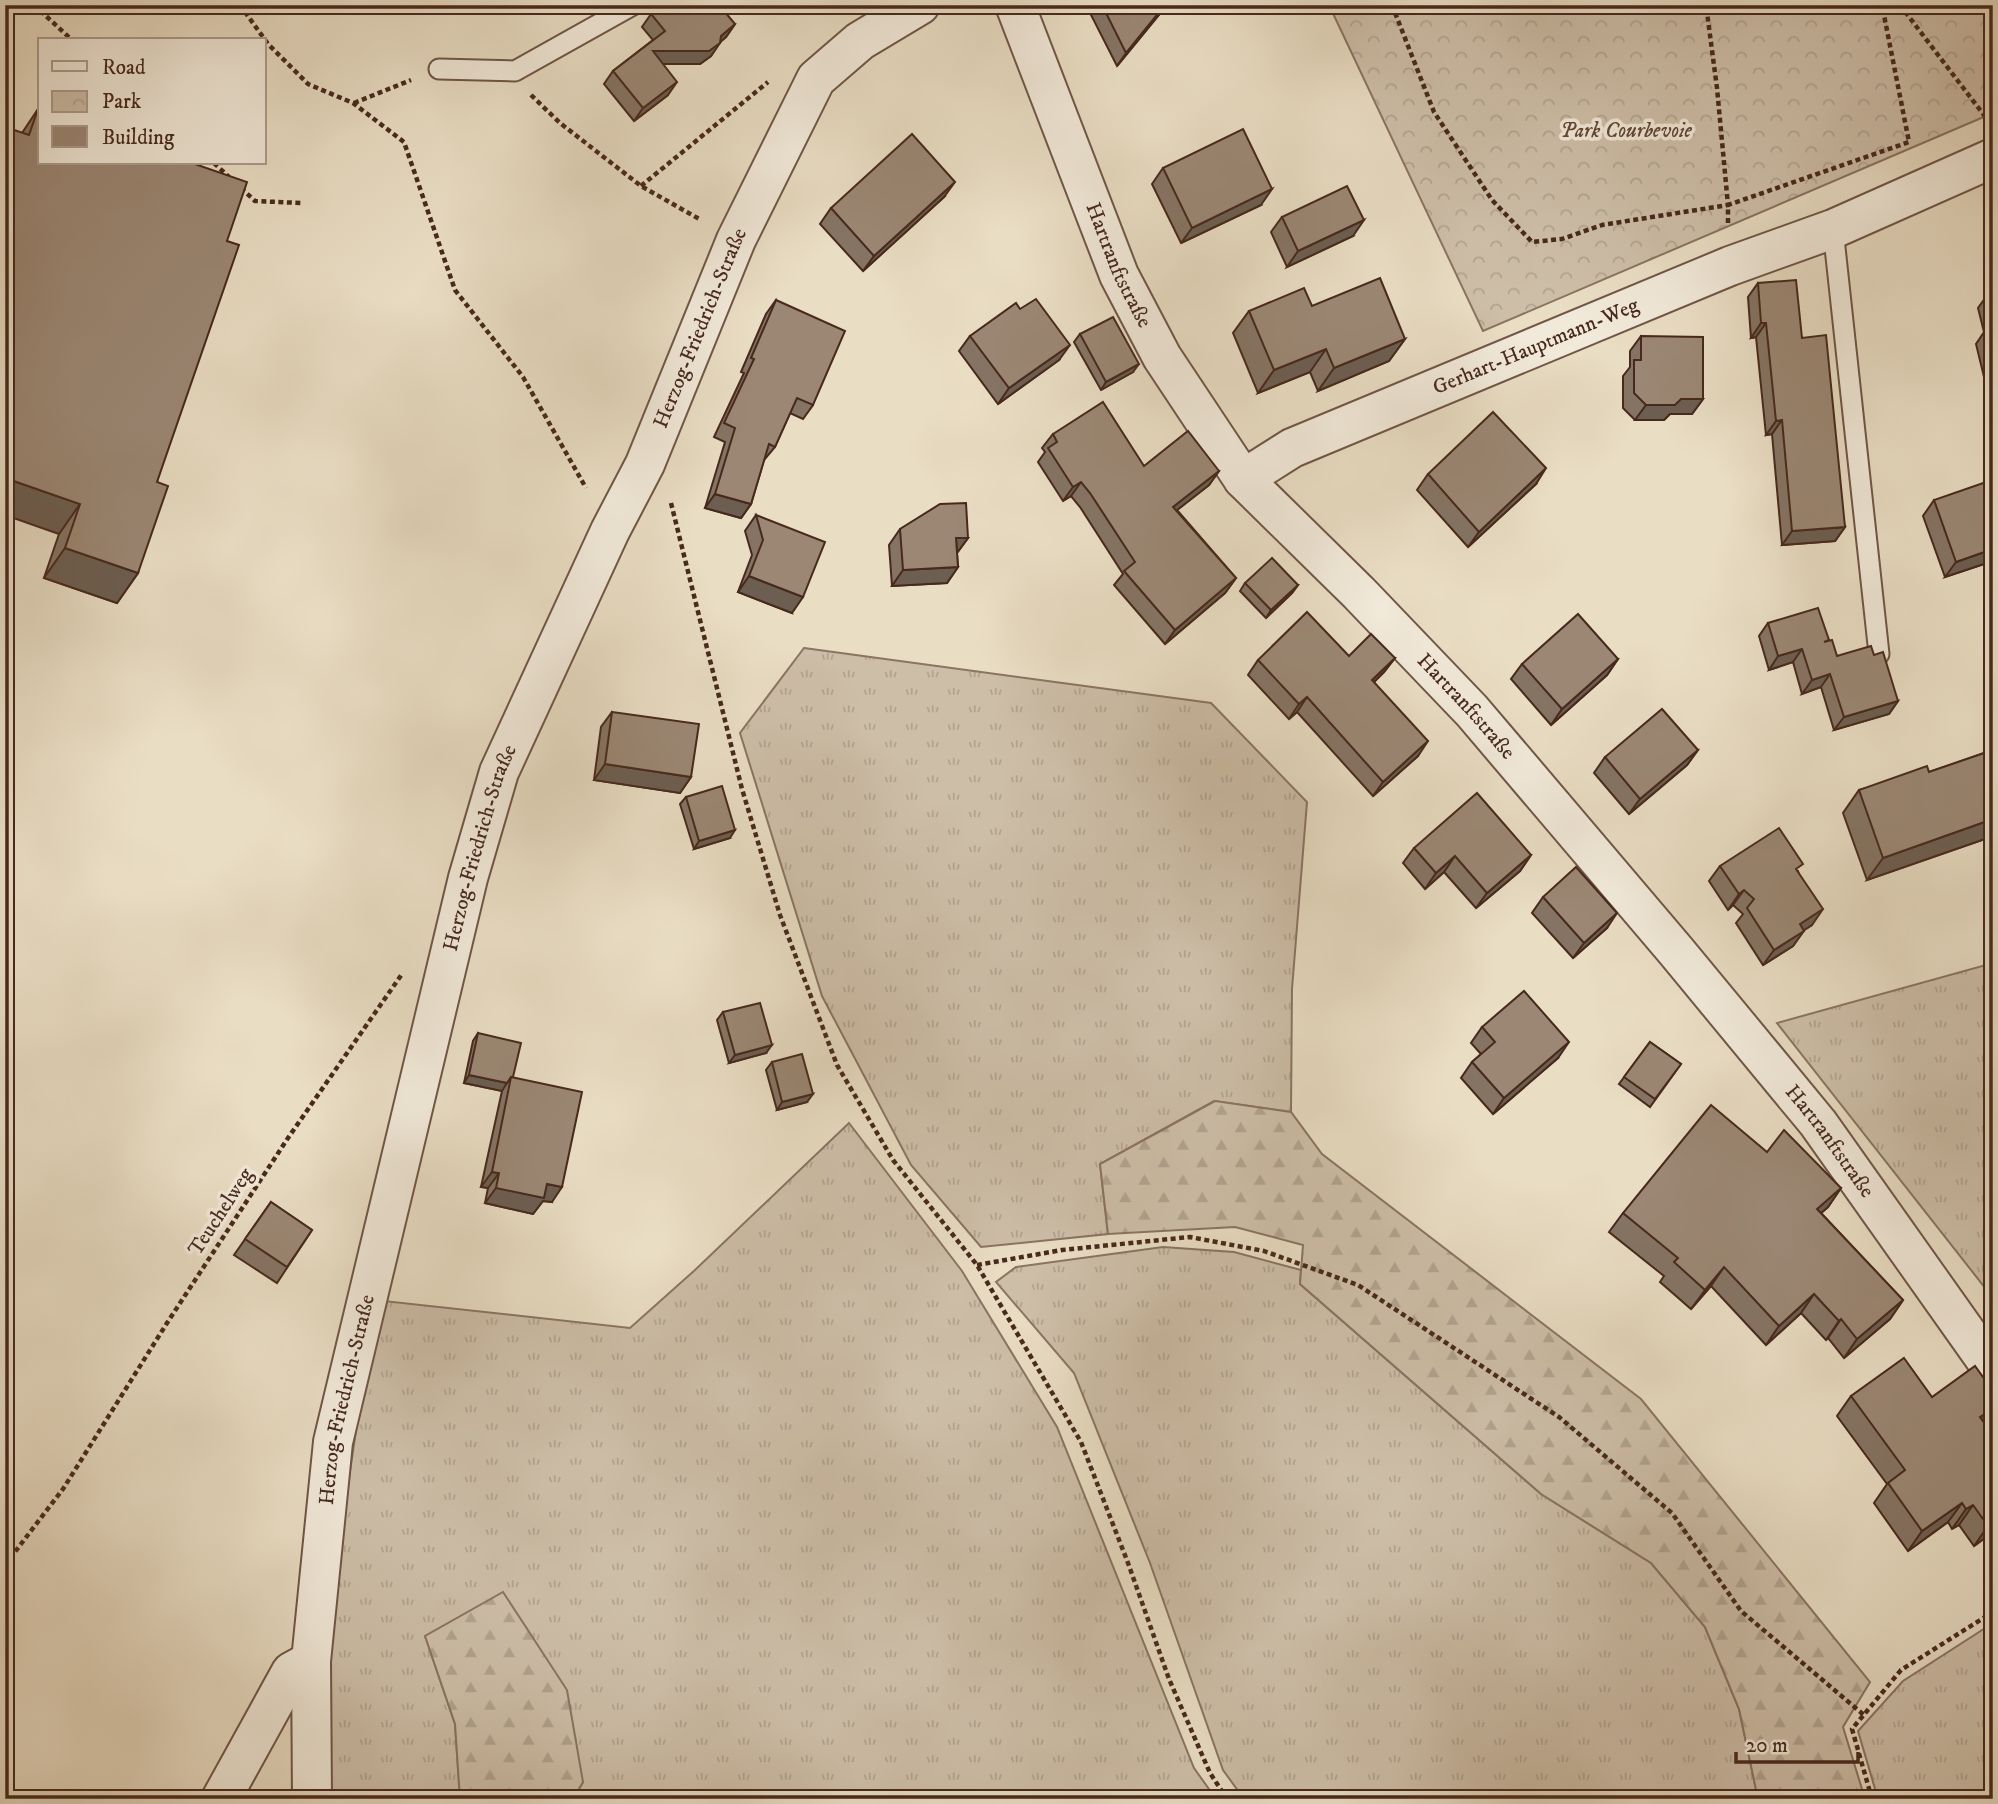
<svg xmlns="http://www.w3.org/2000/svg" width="1998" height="1804" viewBox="0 0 1998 1804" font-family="'IM FELL DW Pica',serif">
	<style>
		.grass { fill: url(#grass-tufts); stroke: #8a7462; stroke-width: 2 }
		.forest { fill: url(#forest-firs); stroke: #8a7462; stroke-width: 2 }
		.park { fill: url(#park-crowns); stroke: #8a7462; stroke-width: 2 }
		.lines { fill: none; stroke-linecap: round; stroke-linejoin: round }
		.service-casing { stroke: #705647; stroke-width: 23 }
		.minor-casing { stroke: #705647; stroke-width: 42 }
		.path { stroke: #47291d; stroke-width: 4.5; stroke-dasharray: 5 3.5; stroke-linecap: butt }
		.service { stroke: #f1e9d9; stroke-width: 19 }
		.minor { stroke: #f1e9d9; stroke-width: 38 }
		.wall { fill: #857464; stroke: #47291d; stroke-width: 2 }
		.shaded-wall { fill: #6c5e51; stroke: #47291d; stroke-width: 2 }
		.building { fill: #9b8774; stroke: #47291d; stroke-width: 2 }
		.labels { text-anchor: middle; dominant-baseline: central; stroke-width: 7; stroke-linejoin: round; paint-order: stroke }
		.park-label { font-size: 21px; font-style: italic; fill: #624739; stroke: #f1e9d9 }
		.street-label { font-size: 21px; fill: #47291d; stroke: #f1e9d9 }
	</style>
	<defs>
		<pattern id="grass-tufts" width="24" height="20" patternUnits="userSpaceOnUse" patternTransform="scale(1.75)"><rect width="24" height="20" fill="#cdbea8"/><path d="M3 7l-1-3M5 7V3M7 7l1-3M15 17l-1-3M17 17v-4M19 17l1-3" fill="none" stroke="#b1a390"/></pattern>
		<pattern id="forest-firs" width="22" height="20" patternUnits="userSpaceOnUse" patternTransform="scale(1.75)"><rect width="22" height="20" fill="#cdbea8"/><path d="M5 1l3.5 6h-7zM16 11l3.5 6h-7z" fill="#b1a390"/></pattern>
		<pattern id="park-crowns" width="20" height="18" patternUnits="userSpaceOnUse" patternTransform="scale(1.75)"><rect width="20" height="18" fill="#cdbea8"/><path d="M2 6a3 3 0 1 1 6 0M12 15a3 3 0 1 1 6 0" fill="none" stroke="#b1a390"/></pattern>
	</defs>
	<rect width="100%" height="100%" fill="#e9ddc4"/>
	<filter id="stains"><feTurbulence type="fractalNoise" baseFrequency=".00286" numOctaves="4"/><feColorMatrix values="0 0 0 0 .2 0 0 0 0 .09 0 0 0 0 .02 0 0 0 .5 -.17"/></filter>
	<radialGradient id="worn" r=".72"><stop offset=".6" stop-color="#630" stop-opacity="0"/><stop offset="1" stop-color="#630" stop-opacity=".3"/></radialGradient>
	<g class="grass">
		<polygon points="804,648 1211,703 1307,802 1292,989 1291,1112 1214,1101 1100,1164 1108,1234 981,1247 911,1165 822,996 740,733"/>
		<polygon points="1993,963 1993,1298 1777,1023"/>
		<polygon points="849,1123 962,1271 1057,1427 1194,1768 1216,1799 573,1799 583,1782 425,1636 455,1724 460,1799 329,1799 329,1616 375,1300 630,1328 695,1270"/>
		<polygon points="1163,1247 1234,1252 1301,1270 1300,1284 1541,1494 1651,1563 1705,1627 1739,1709 1758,1799 1244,1799 1223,1770 1150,1563 1074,1373 996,1282 1016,1267"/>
		<polygon points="1993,1623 1993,1799 1878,1799 1858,1731 1903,1681"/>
	</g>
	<g class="forest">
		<polygon points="1215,1101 1291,1112 1322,1154 1641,1399 1870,1682 1843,1727 1865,1799 1758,1799 1739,1709 1705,1627 1651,1563 1541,1494 1300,1284 1303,1245 1235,1227 1108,1234 1100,1164"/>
		<polygon points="503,1592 567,1690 583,1782 573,1799 460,1799 455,1724 425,1636"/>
	</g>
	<polygon class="park" points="1329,5 1993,5 1993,113 1483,331"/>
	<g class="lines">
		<g class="service-casing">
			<g id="service">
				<polyline points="439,69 515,71 633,5"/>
				<polyline points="1833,229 1879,654"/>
			</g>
		</g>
		<g class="minor-casing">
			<g id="minor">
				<path id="s1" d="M1015 5 1119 275 1162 357 1243 479 1359 593 1472 711 1676 951 1818 1123 1993 1370"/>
				<path id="s2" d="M1243 479 1292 448 1730 266 1833 229 1993 158"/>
				<polyline points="221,1799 291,1672 311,1661"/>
				<path id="s3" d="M312 1799 311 1661 333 1442 468 878 499 772 610 531 645 464 736 240 816 79 860 41 920 5"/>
			</g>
		</g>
		<g class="path">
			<polyline points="34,5 72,40"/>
			<polyline points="240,5 268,44 308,84 353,103 404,142 455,290 523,377 586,488"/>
			<polyline points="1392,5 1434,112 1492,200 1532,242 1562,239 1602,225 1728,205 1717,88 1706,5"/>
			<polyline points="1900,5 1987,119"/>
			<polyline points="531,95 560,123 641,186 701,220"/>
			<polyline points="354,103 411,80"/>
			<polyline points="214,163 229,177"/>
			<polyline points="641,186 768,82"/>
			<polyline points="241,188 255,201 301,203"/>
			<polyline points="1728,223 1728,205 1909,142 1882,5"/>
			<polyline points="671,503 742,789 780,915 837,1065 893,1160 977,1265 1081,1442 1128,1563 1169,1679 1210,1773 1227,1799"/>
			<polyline points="977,1265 1062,1250 1190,1237 1264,1251 1358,1285 1559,1417 1672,1513 1741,1611 1864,1715"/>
			<polyline points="5,1565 63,1489 167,1323 288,1138 402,974"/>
			<polyline points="1872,1799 1852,1729 1901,1670 1993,1612"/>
		</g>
		<use href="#service" class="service"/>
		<use href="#minor" class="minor"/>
	</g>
	<g class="wall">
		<polygon points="1088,5 1167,5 1117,66 1087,7"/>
		<polygon points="1271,5 1292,5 1275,13"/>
		<polygon points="651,14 735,24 726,37 720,42 711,56 700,64 663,64 668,95 634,121 604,84 613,71 653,40 642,27"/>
		<polygon points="38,109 227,241 157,482 138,573 117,603 44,578 59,534 22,133"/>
		<polygon points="1163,168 1261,205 1181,243 1152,184"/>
		<polygon points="944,197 863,271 820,224 831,208"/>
		<polygon points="1282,217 1353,236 1287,267 1271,232"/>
		<polygon points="1758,283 1802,338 1845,527 1835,541 1782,545 1772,434 1766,435 1756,337 1751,338 1748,297"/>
		<polygon points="1993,287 1993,414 1976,344 1984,332 1978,308"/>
		<polygon points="776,300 813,405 803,419 790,413 775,447 764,460 751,504 741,518 705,508 725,442 714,437 744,373 741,372 766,314"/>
		<polygon points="1312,306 1405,339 1389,361 1318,391 1310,372 1258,393 1233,333 1249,311"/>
		<polygon points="1080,334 1133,372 1101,390 1074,342"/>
		<polygon points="970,336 1059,360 998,404 959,351"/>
		<polygon points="1641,336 1703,399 1692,414 1670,414 1664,420 1635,420 1623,408 1623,376 1630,367 1630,351"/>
		<polygon points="1053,434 1144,466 1219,471 1209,485 1177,510 1236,578 1225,593 1165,644 1114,585 1123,574 1080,507 1071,496 1063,501 1038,462 1045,452 1042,448"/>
		<polygon points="1428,474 1536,484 1468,547 1417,490"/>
		<polygon points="1934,500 1993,561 1945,577 1923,516"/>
		<polygon points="756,515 792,613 738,592 752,555 745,531"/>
		<polygon points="900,529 968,538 957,553 958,567 947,583 892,586 889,545"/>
		<polygon points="1245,583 1298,585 1292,593 1266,618 1240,591"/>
		<polygon points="1768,623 1829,640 1837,656 1874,655 1898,701 1889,714 1834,730 1821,687 1802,694 1793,662 1769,670 1759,636"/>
		<polygon points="1349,656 1395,658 1384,672 1374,682 1418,756 1373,796 1297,712 1289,719 1248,675 1258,660"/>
		<polygon points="1618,659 1607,675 1551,725 1511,679 1522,664"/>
		<polygon points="612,712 691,777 680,793 594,780 601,727"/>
		<polygon points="1698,750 1687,765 1629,814 1594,773 1605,757"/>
		<polygon points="1993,750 1993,859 1985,839 1867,880 1843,813 1859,790 1929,772"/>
		<polygon points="686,797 730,838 694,849 680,804"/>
		<polygon points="1414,848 1531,855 1520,871 1476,908 1444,872 1425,889 1403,863"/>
		<polygon points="1720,866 1798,871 1812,925 1804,930 1793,946 1763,965 1736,923 1743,914 1733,905 1728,910 1709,881"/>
		<polygon points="1543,897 1607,928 1573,958 1532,913"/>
		<polygon points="723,1012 766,1053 729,1063 717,1020"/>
		<polygon points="1482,1027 1558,1058 1493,1114 1461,1078 1472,1062 1481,1054 1471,1043"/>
		<polygon points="478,1033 513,1077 552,1202 543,1201 533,1214 485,1203 488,1188 481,1187 502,1091 464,1083 473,1041"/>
		<polygon points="1650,1042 1681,1064 1650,1107 1619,1084"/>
		<polygon points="772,1062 807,1102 777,1110 766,1070"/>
		<polygon points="1767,1152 1841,1188 1828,1207 1821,1213 1903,1300 1890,1319 1844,1358 1828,1338 1826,1340 1801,1313 1766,1345 1711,1286 1691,1309 1660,1282 1664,1276 1609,1232 1623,1213"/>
		<polygon points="271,1202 312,1230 277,1283 234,1255"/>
		<polygon points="1851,1396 1932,1397 1987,1423 1985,1424 1993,1532 1974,1546 1959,1525 1952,1529 1948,1522 1908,1551 1874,1503 1887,1484 1837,1416"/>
	</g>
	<g class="shaded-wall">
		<polygon points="1165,5 1167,5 1117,66 1126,53"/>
		<polygon points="1281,5 1292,5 1275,13"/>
		<polygon points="735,24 726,37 712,49 721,36"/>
		<polygon points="720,43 711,56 700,64 644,64 653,51"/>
		<polygon points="677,82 668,95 634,121 643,108"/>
		<polygon points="955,182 944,197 863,271 874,256"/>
		<polygon points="1272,189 1261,205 1181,243 1192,228"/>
		<polygon points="1364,220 1353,236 1287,267 1298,251"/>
		<polygon points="1761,323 1766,323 1756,337 1751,338"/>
		<polygon points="1405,339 1389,361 1318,391 1334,368"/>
		<polygon points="1070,345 1059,360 998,404 1009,388"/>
		<polygon points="1326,349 1310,372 1258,393 1274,370"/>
		<polygon points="1139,364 1133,372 1101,390 1106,382"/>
		<polygon points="1681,399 1703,399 1692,414 1670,414 1664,420 1635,420 1646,405"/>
		<polygon points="1782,420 1772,434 1766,435 1776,421"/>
		<polygon points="1546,468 1536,484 1468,547 1479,532"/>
		<polygon points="1219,471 1209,485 1163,521 1173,507"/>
		<polygon points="5,478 80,504 59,534 5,515"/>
		<polygon points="1081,482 1071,496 1063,501 1073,487"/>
		<polygon points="715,494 751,504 741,518 705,508"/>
		<polygon points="1845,527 1835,541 1782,545 1792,531"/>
		<polygon points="956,538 968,538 957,553"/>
		<polygon points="65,548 138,573 117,603 44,578"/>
		<polygon points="1993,549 1993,561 1945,577 1956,562"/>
		<polygon points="958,567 947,583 892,586 903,570"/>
		<polygon points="749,576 803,597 792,613 738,592"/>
		<polygon points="1236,578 1225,593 1165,644 1175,630"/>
		<polygon points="1298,585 1292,593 1266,618 1271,610"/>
		<polygon points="1802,649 1793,662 1769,670 1778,656"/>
		<polygon points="1395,658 1384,672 1362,694 1372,680"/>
		<polygon points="1618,659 1607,675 1551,725 1562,709"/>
		<polygon points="1830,674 1821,687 1802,694 1812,680"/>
		<polygon points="1307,697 1297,712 1289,719 1299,704"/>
		<polygon points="1898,701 1889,714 1834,730 1844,717"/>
		<polygon points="1428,741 1418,756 1373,796 1383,782"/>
		<polygon points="1698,750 1687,765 1629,814 1640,799"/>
		<polygon points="605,764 691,777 680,793 594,780"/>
		<polygon points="1993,819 1993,828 1985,839 1867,880 1883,858"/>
		<polygon points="735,830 730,838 694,849 699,841"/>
		<polygon points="1531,855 1520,871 1476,908 1487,893"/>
		<polygon points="1455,856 1444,872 1425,889 1436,873"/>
		<polygon points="1744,890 1733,905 1728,910 1739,894"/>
		<polygon points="1823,909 1812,925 1789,940 1800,924"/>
		<polygon points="1617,913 1607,928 1573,958 1584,943"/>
		<polygon points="1804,931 1793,946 1763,965 1774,950"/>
		<polygon points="1569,1042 1558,1058 1493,1114 1504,1098"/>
		<polygon points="772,1045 766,1053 729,1063 735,1055"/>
		<polygon points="469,1075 507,1083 502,1091 464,1083"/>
		<polygon points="813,1094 807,1102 777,1110 782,1102"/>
		<polygon points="492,1172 499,1173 488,1188 481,1187"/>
		<polygon points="547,1184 562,1187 552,1202 543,1201 533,1214 485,1203 496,1188"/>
		<polygon points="1841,1188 1828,1207 1804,1228 1817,1209"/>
		<polygon points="1724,1267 1711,1286 1691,1309 1705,1290"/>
		<polygon points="1814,1294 1801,1313 1766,1345 1779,1326"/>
		<polygon points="1903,1300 1890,1319 1844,1358 1857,1339"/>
		<polygon points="1841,1319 1828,1338 1826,1340 1839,1321"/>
		<polygon points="1993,1409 1993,1415 1987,1423 1966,1437 1980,1417"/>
		<polygon points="1962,1503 1948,1522 1908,1551 1922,1531"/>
		<polygon points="1973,1505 1959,1525 1952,1529 1966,1509"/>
		<polygon points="1993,1522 1993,1532 1974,1546 1988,1526"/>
	</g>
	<g class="building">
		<polygon points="662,5 719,5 735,24 721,36 720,43 709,51 653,51 677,82 643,108 613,71 665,31 651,14"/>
		<polygon points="1102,5 1165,5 1126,53"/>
		<polygon points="38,109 40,110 40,163 192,163 247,182 227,241 239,245 157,482 168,486 138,573 65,548 80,504 5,478 5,127 29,135"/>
		<polygon points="1243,129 1272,189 1192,228 1163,168"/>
		<polygon points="912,134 955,182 874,256 831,208"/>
		<polygon points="1347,186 1364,220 1298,251 1282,217"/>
		<polygon points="1380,278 1405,339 1334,368 1326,349 1274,370 1249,311 1304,288 1312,306"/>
		<polygon points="1796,280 1802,338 1826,335 1845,527 1792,531 1782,420 1776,421 1766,323 1761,323 1758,283"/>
		<polygon points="1036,299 1070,345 1009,388 970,336 1016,303 1020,309"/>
		<polygon points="776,300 845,331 813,405 797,398 775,447 769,444 751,504 715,494 735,428 724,423 754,359 751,358"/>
		<polygon points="1113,317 1139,364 1106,382 1080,334"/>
		<polygon points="1641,336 1703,337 1703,399 1681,399 1675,405 1646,405 1634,393 1634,360 1641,360"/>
		<polygon points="1103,402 1144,466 1188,431 1219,471 1173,507 1236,578 1175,630 1124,571 1135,562 1090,493 1081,482 1073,487 1048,448 1057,442 1053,434"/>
		<polygon points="1493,412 1546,468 1479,532 1428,474"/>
		<polygon points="1989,481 1993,490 1993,549 1956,562 1934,500"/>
		<polygon points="966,503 968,538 956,538 958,567 903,570 900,529 940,504"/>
		<polygon points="756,515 825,542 803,597 749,576 763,540"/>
		<polygon points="1272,558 1298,585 1271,610 1245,583"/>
		<polygon points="1818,608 1829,640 1824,642 1832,640 1837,656 1871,646 1874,655 1883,652 1898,701 1844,717 1830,674 1812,680 1802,649 1778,656 1768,623"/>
		<polygon points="1307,612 1349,656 1371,634 1395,658 1372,680 1428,741 1383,782 1307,697 1299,704 1258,660"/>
		<polygon points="1578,614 1618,659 1562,709 1522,664"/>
		<polygon points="1662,709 1698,750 1640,799 1605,757"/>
		<polygon points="612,712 699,724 691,777 605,764"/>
		<polygon points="1993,750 1993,819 1883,858 1859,790 1927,766 1929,772"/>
		<polygon points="722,786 735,830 699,841 686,797"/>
		<polygon points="1477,793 1531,855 1487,893 1455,856 1436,873 1414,848"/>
		<polygon points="1779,828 1803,864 1796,869 1823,909 1800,924 1804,931 1774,950 1747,908 1754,899 1744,890 1739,894 1720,866"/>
		<polygon points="1576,867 1617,913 1584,943 1543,897"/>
		<polygon points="1524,991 1569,1042 1504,1098 1472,1062 1495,1042 1482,1027"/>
		<polygon points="760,1003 772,1045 735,1055 723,1012"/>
		<polygon points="478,1033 521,1043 513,1077 511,1077 507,1083 469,1075"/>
		<polygon points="1650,1042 1681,1064 1655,1099 1624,1077"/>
		<polygon points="802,1054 813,1094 782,1102 772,1062"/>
		<polygon points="511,1077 582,1092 562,1187 547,1184 544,1198 496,1188 499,1173 492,1172"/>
		<polygon points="1711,1105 1767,1152 1784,1130 1841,1188 1817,1209 1903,1300 1857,1339 1841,1319 1839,1321 1814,1294 1779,1326 1724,1267 1705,1290 1674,1262 1678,1258 1623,1213"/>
		<polygon points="271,1202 312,1230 287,1267 245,1239"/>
		<polygon points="1904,1358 1932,1397 1975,1366 1993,1391 1993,1409 1980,1417 1993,1435 1993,1522 1988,1526 1973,1505 1966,1509 1962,1503 1922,1531 1888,1483 1905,1470 1851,1396"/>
	</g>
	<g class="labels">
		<g class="park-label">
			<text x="1626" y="131">Park Courbevoie</text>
		</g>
		<g class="street-label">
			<text stroke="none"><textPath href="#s1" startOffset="280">Hartranftstraße</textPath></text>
			<text stroke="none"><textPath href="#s3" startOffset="1536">Herzog-Friedrich-Straße</textPath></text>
			<text stroke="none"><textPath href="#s2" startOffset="322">Gerhart-Hauptmann-Weg</textPath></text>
			<text stroke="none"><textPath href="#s1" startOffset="847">Hartranftstraße</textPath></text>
			<text stroke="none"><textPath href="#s3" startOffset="970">Herzog-Friedrich-Straße</textPath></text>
			<text stroke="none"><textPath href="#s1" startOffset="1414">Hartranftstraße</textPath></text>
			<text transform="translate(221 1212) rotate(-57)">Teuchelweg</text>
			<text stroke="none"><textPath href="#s3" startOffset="402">Herzog-Friedrich-Straße</textPath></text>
		</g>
	</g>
	<rect width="1998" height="1804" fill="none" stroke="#e9ddc4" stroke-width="28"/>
	<rect x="7" y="7" width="1984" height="1790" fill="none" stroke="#47291d" stroke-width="3.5"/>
	<rect x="14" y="14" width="1970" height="1776" fill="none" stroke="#47291d" stroke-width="2"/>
	<rect x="38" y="38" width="228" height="126" fill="#f1e9d9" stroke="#ad9c8e" stroke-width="2"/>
	<rect x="52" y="61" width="35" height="10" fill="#f1e9d9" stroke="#ad9c8e" stroke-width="2"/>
	<text x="102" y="74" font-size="21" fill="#47291d">Road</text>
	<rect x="52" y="91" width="35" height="21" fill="url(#park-crowns)" stroke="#ad9c8e" stroke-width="2"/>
	<text x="102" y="108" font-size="21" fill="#47291d">Park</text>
	<rect x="52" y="126" width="35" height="21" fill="#9b8774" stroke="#ad9c8e" stroke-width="2"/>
	<text x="102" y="144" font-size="21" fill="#47291d">Building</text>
	<path d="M1736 1752v10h122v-10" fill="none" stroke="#47291d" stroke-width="3.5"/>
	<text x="1746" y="1752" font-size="21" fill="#47291d" stroke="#f1e9d9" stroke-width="5" paint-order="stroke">20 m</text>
	<rect width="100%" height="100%" filter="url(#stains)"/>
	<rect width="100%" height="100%" fill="url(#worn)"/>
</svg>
